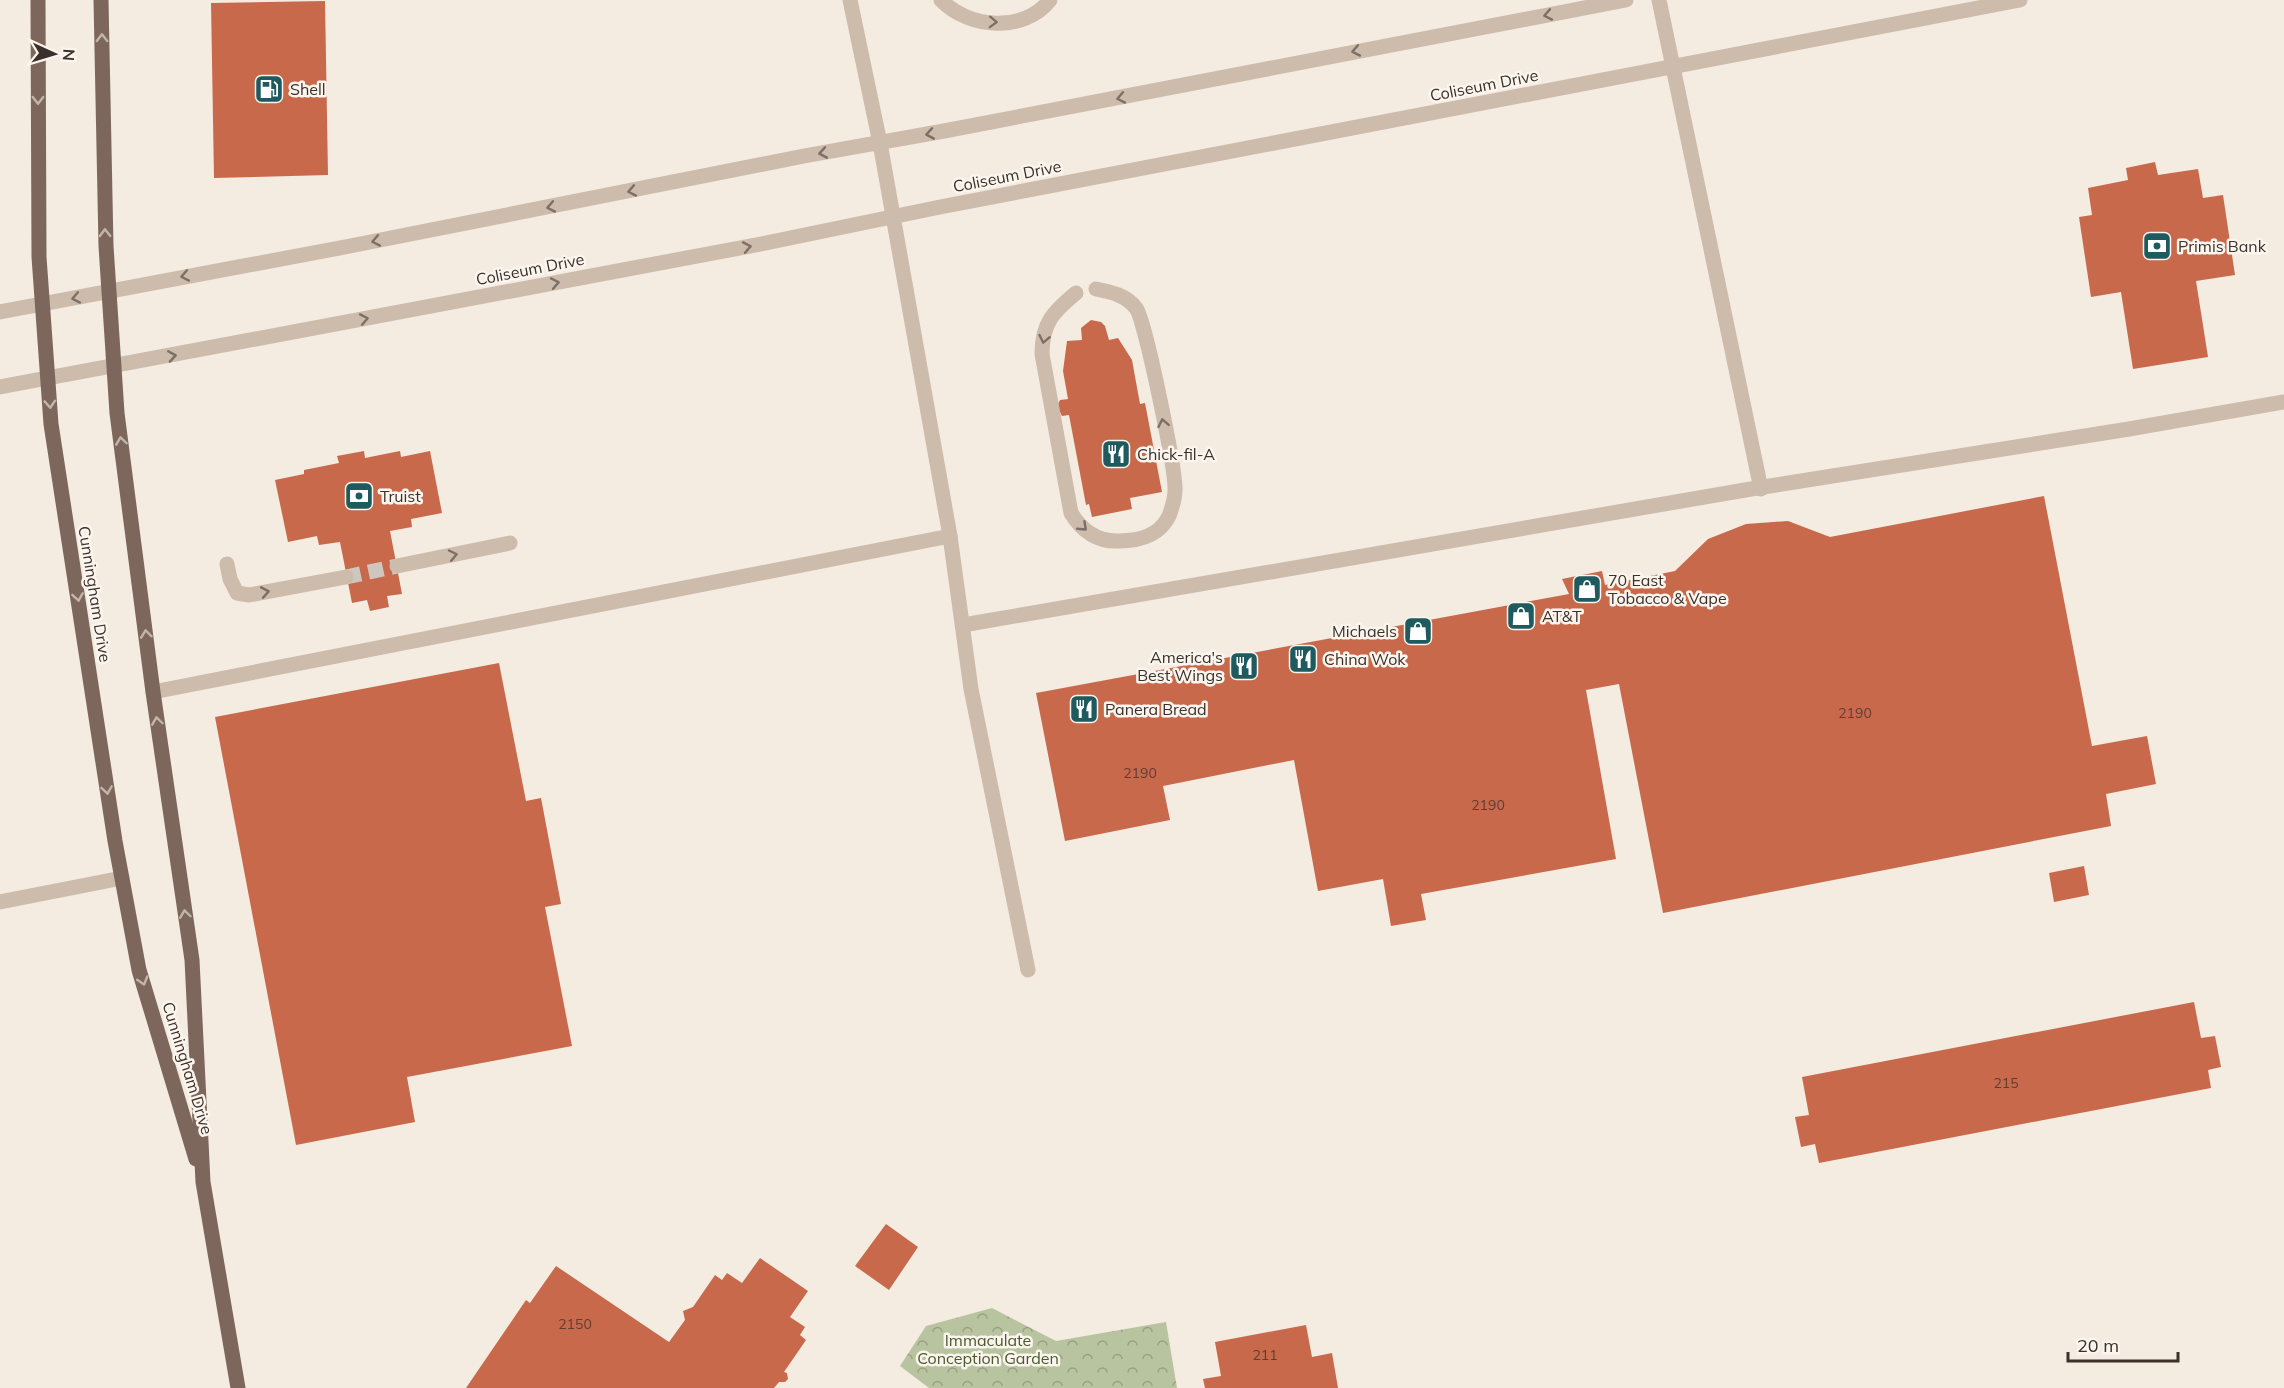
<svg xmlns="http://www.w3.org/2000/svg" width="2284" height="1388" viewBox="0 0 2284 1388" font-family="Mulish,sans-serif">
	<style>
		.park { fill: url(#park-crowns) }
		.building { fill: #c8694b }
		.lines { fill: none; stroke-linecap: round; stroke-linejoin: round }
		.minor-tunnel { stroke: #cfc6bd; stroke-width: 15; stroke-dasharray: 15 8; stroke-linecap: butt }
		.minor { stroke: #cdbbac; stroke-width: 15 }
		.major { stroke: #7d675c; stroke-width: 15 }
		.oneway { stroke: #7d6f65 }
		.oneway2 { stroke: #c2b5ac }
		.labels { text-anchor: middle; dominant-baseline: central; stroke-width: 5; stroke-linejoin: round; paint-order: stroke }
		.number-label { font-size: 14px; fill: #5e3e33 }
		.street-label { font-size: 16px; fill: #3b302b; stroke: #fbf5ee }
		.poi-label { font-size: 16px; fill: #3b302b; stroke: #fbf5ee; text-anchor: start }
		.park-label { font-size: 16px; fill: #4a5a2e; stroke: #fbf5ee }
	</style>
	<defs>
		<pattern id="park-crowns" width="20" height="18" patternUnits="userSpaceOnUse" patternTransform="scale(1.5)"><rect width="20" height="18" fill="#b8c4a0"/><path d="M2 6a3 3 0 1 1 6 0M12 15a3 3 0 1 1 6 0" fill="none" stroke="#97a083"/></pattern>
	</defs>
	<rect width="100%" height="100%" fill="#f4ebe1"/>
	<polygon class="park" points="992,1308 1056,1341 1166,1322 1177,1388 929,1388 900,1366 926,1326"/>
	<g class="building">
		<polygon points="325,1 328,175 214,178 211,3"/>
		<polygon points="2155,162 2158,175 2198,169 2203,198 2223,195 2235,275 2196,281 2208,357 2133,369 2121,292 2091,297 2079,217 2092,215 2088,188 2128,180 2126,168"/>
		<polygon points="1091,320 1101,322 1105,326 1109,340 1118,338 1132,360 1140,404 1145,403 1162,492 1130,498 1132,509 1092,517 1089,504 1086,505 1069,415 1062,416 1057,406 1060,400 1068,399 1063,371 1067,341 1082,340 1081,328"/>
		<polygon points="364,451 365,458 400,451 401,457 430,451 442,513 411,519 412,527 390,531 402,594 387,596 389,607 370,611 367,600 352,603 340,542 319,545 317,536 288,542 275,480 304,474 304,470 339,463 337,456"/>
		<polygon points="2044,496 2092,746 2147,736 2156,784 2106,794 2111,826 1663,913 1619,684 1586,690 1616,859 1421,894 1426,920 1391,926 1383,879 1318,891 1294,760 1163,786 1170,820 1065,841 1036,693 1569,594 1562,579 1602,571 1605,585 1675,571 1708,539 1746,524 1788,521 1830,537"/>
		<polygon points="499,663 526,801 541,798 561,904 545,907 572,1046 407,1077 415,1122 296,1145 215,717"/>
		<polygon points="2084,866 2089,895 2054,902 2049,873"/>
		<polygon points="2194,1002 2201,1038 2215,1036 2221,1067 2208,1070 2211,1088 1819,1163 1815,1144 1801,1147 1795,1117 1809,1115 1802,1077"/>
		<polygon points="886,1224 918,1247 889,1290 855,1266"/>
		<polygon points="760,1258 808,1291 790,1317 805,1327 800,1335 806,1340 784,1372 787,1373 788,1379 785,1382 779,1382 774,1388 466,1388 526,1300 530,1303 556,1266 669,1342 685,1320 683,1311 693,1307 715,1275 722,1280 727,1273 742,1283"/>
		<polygon points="1306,1325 1312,1357 1332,1353 1338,1388 1205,1388 1203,1379 1221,1376 1215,1342"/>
	</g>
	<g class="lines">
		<polyline class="minor-tunnel" points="346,577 397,566"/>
		<g class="minor">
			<polyline points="850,0 880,143 950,536 971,689 1028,970"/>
			<path d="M941 0C969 29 1024 33 1050 0"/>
			<polyline points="1659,0 1761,489"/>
			<path d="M1076 293C1053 312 1042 323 1042 354L1071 513C1082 531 1097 542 1119 541 1140 541 1159 536 1169 516 1172 508 1175 498 1175 490 1176 471 1145 319 1136 308 1126 295 1111 292 1096 289"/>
			<polyline points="0,312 350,246 804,156 944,131 1626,0"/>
			<polyline points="0,387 761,244 940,207 2020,0"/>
			<polyline points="227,564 230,579 237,593 249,595 346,577"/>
			<polyline points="397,566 510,543"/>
			<polyline points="963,625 1751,489 2129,429 2284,402"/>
			<polyline points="153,692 950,536"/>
			<polyline points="0,902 122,878"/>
		</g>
		<g class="major">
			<polyline points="38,0 39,257 51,424 115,841 139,970 196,1159"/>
			<polyline points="101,0 106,246 117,413 153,692 192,960 203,1182 238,1388"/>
		</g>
	</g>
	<defs><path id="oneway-chevron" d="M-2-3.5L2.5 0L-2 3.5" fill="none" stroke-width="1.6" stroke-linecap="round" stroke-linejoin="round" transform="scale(1.5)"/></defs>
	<g class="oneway">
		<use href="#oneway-chevron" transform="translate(1548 15) rotate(169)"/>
		<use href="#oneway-chevron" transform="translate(993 22) rotate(2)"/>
		<use href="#oneway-chevron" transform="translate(1356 51) rotate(169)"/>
		<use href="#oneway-chevron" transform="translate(1121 98) rotate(169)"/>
		<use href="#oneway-chevron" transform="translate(930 134) rotate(170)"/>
		<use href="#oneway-chevron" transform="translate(823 153) rotate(170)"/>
		<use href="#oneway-chevron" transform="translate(632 191) rotate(169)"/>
		<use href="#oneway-chevron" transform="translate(551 207) rotate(169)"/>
		<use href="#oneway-chevron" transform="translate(376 241) rotate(169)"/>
		<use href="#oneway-chevron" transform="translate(747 247) rotate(-11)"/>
		<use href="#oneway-chevron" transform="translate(185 276) rotate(169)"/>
		<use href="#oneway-chevron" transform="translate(555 283) rotate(-11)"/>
		<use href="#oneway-chevron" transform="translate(76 298) rotate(169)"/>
		<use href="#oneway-chevron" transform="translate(364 319) rotate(-11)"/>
		<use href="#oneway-chevron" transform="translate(1044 339) rotate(102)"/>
		<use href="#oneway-chevron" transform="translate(172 356) rotate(-9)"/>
		<use href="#oneway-chevron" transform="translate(1163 423) rotate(-101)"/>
		<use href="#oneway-chevron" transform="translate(1083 527) rotate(43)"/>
		<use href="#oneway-chevron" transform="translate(453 555) rotate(-12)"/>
		<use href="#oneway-chevron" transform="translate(265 592) rotate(-10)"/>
	</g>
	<g class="oneway2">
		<use href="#oneway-chevron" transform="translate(102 38) rotate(-91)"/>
		<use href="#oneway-chevron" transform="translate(38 100) rotate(90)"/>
		<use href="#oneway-chevron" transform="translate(105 233) rotate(-91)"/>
		<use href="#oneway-chevron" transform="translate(50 404) rotate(86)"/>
		<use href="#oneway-chevron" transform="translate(121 441) rotate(-98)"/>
		<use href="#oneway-chevron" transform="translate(78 597) rotate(81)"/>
		<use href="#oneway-chevron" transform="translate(146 634) rotate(-97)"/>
		<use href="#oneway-chevron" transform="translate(157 721) rotate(-98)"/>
		<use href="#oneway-chevron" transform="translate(107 790) rotate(81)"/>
		<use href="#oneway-chevron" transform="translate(185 914) rotate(-98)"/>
		<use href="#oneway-chevron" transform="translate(143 981) rotate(73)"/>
	</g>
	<defs>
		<g id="fuel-square" transform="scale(1.5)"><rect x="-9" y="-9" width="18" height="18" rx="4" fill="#1f5a5e" stroke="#fbf5ee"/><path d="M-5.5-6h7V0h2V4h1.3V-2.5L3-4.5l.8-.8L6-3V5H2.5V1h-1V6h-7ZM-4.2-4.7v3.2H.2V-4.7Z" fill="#fff"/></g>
		<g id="bank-square" transform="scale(1.5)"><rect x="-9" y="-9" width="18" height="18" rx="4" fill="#1f5a5e" stroke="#fbf5ee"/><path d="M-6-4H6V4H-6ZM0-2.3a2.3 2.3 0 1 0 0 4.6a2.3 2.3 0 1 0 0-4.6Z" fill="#fff"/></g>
		<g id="restaurant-square" transform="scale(1.5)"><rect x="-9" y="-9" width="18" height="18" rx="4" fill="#1f5a5e" stroke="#fbf5ee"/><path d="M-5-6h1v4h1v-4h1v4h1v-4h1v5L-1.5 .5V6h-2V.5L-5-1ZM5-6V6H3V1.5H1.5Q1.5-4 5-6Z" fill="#fff"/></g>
		<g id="shop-square" transform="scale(1.5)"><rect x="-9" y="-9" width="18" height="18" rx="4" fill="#1f5a5e" stroke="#fbf5ee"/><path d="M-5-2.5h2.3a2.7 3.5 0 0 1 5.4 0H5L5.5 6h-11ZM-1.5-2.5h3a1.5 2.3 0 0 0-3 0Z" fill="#fff"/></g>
	</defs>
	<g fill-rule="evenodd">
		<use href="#fuel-square" x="269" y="89"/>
		<use href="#bank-square" x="2157" y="246"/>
		<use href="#restaurant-square" x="1116" y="454"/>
		<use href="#bank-square" x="359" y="496"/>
		<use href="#shop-square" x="1587" y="589"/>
		<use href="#shop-square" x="1521" y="616"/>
		<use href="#shop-square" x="1418" y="631"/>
		<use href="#restaurant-square" x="1303" y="659"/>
		<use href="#restaurant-square" x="1244" y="666"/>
		<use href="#restaurant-square" x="1084" y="709"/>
	</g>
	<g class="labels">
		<g class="number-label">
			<text x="1855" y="713">2190</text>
			<text x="1140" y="773">2190</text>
			<text x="1488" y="805">2190</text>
			<text x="2006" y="1083">215</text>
			<text x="575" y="1324">2150</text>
			<text x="1265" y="1355">211</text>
		</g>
		<g class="street-label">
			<text transform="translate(1484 85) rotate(-11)">Coliseum Drive</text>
			<text transform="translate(1007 176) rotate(-11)">Coliseum Drive</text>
			<text transform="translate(530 269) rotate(-11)">Coliseum Drive</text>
			<text transform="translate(95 594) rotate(81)">Cunningham Drive</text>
			<text transform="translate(188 1068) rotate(73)">Cunningham Drive</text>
		</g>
		<g class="poi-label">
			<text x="290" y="89">Shell</text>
			<text x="2178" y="246">Primis Bank</text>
			<text x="1137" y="454">Chick-fil-A</text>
			<text x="380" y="496">Truist</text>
			<text x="1608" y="580">70 East<tspan x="1608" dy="18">Tobacco &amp; Vape</tspan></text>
			<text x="1542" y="616">AT&amp;T</text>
			<text x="1397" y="631" text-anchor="end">Michaels</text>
			<text x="1223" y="657" text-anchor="end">America's<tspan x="1223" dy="18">Best Wings</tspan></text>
			<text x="1324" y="659">China Wok</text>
			<text x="1105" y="709">Panera Bread</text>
		</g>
		<g class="park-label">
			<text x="988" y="1340">Immaculate<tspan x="988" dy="18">Conception Garden</tspan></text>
		</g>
	</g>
	<g transform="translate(54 54) rotate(94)" stroke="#fbf5ee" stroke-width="4.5" paint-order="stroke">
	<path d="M0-4.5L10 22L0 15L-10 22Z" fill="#3b302b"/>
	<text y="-9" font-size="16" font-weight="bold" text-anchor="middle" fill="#3b302b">N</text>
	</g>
	<path d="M2068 1352v9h110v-9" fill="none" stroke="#3b302b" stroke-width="3"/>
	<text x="2077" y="1352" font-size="18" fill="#3b302b" stroke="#fbf5ee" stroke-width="4.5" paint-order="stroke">20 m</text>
</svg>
